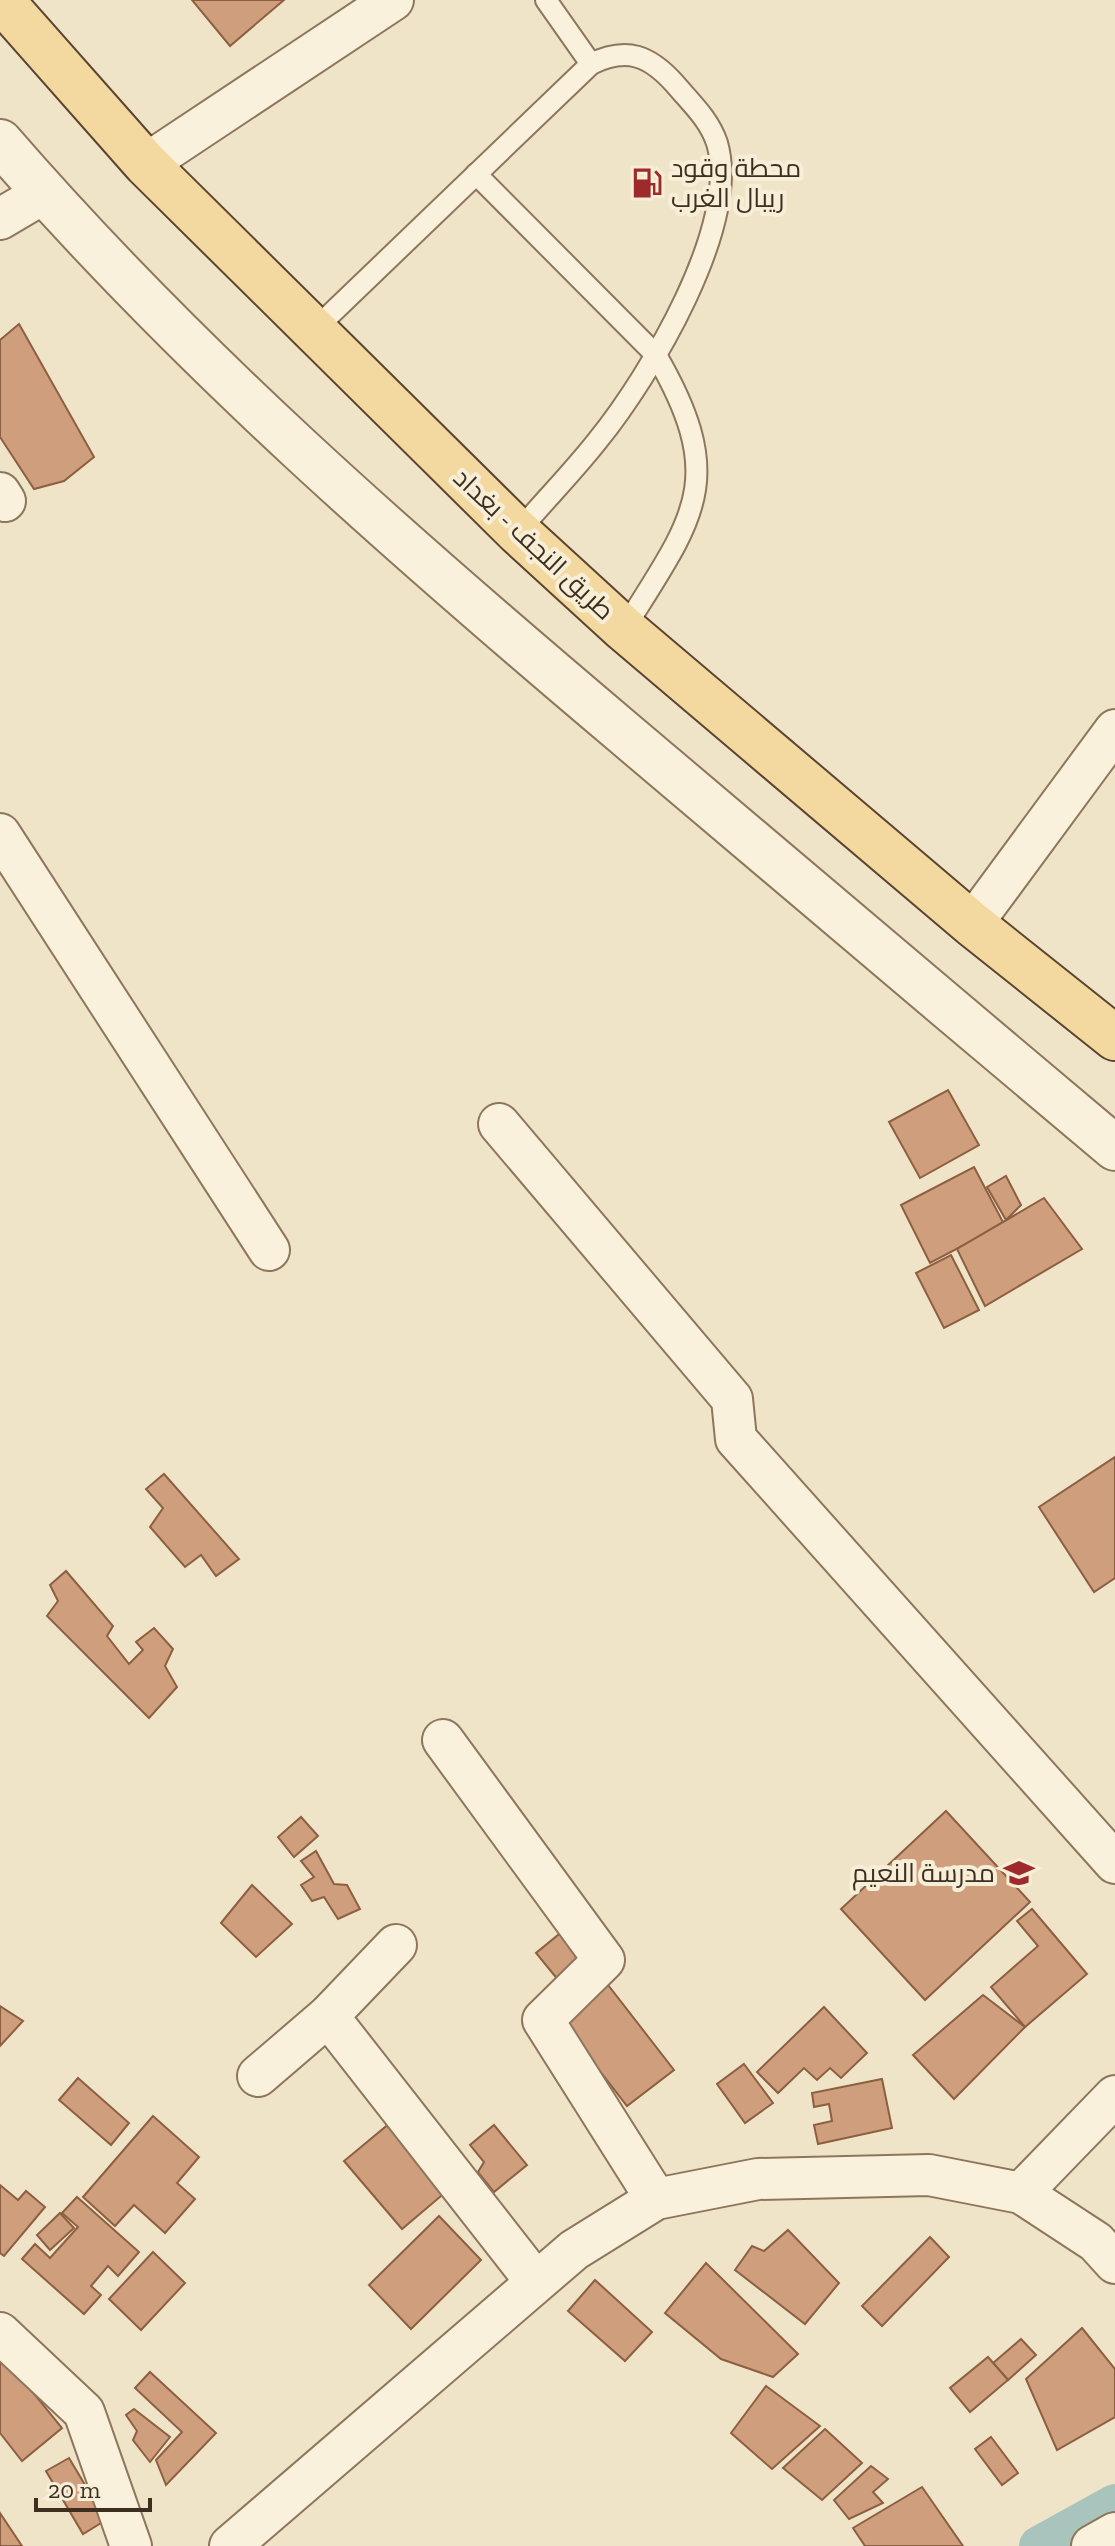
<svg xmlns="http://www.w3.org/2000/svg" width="1115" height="2546" viewBox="0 0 1115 2546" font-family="'Zilla Slab',Cairo,serif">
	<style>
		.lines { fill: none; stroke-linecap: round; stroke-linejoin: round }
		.canal { stroke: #a9c4bc; stroke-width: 40 }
		.building { fill: #cf9f7d; stroke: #8d5f41; stroke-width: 2 }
		.service-casing { stroke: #8d765c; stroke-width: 24 }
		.minor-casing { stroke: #8d765c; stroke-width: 44 }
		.tertiary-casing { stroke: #8d765c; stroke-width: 48 }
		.primary-casing { stroke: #5b4430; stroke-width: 48 }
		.service { stroke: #faf1dc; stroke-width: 20 }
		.minor { stroke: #faf1dc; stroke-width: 40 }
		.tertiary { stroke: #faf1dc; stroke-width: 44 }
		.primary { stroke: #f3d9a0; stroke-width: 44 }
		.labels { text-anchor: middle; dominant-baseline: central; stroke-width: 8; stroke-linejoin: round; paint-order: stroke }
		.poi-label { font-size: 26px; fill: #3d2e20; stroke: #f7eed8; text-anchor: start }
		.street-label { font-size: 26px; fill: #3d2e20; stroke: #f7eed8 }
	</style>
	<rect width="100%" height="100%" fill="#f0e4c8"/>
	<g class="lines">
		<polyline class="canal" points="1039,2546 1115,2504"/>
	</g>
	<g class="building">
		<polygon points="192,0 284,0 230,46"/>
		<polygon points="19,324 94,457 64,481 34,489 0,437 0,340"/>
		<polygon points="948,1090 979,1145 920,1178 889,1122"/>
		<polygon points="974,1167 1004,1224 930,1263 901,1205"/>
		<polygon points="1006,1176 1021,1205 1006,1220 987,1187"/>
		<polygon points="1044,1198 1082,1249 985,1306 957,1249"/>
		<polygon points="951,1255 979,1310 944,1328 916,1273"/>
		<polygon points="1115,1457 1115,1578 1094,1592 1039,1507"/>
		<polygon points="164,1474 239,1559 216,1576 201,1555 185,1567 150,1527 163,1508 146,1489"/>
		<polygon points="66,1571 113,1626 107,1636 129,1664 143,1650 136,1642 154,1628 173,1649 165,1666 177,1687 149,1718 47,1616 58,1601 50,1585"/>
		<polygon points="946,1811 1030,1902 925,2000 841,1909"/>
		<polygon points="301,1817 318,1836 294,1857 278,1837"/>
		<polygon points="316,1851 334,1884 347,1885 360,1909 338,1919 324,1897 312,1901 301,1885 314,1877 301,1861"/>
		<polygon points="252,1885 292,1924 256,1957 221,1923"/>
		<polygon points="1032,1909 1087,1974 1025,2027 991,1987 1038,1946 1017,1921"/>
		<polygon points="569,1926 592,1955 559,1981 536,1953"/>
		<polygon points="605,1981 674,2070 627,2106 558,2017"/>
		<polygon points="983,1995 1025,2027 954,2099 913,2055"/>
		<polygon points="0,2006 23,2021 0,2046"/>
		<polygon points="824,2007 867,2053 841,2078 830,2068 817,2080 804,2068 778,2093 757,2072"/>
		<polygon points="744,2064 773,2103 745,2123 717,2084"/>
		<polygon points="78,2078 129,2123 111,2145 59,2100"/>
		<polygon points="882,2079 892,2128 818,2144 814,2125 832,2121 829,2104 814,2107 812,2093"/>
		<polygon points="153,2116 199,2157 177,2183 195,2199 165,2233 134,2205 115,2226 83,2197"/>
		<polygon points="390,2123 447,2191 402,2229 344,2161"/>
		<polygon points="494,2125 527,2165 494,2192 478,2172 484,2162 470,2145"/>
		<polygon points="0,2185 18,2200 26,2191 45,2207 4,2256 0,2253"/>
		<polygon points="77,2197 139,2252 118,2276 108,2266 91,2286 101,2295 84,2314 22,2259 35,2244 50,2258 78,2227 62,2213"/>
		<polygon points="60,2213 74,2228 50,2250 37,2235"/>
		<polygon points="439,2216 481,2260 411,2329 369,2285"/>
		<polygon points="788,2230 839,2283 805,2324 735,2270 752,2246 764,2251"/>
		<polygon points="930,2237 949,2257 882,2326 862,2306"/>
		<polygon points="153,2252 185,2283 141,2330 109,2299"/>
		<polygon points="706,2263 798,2354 773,2377 721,2359 665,2313"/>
		<polygon points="595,2280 652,2332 625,2361 568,2311"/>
		<polygon points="1082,2328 1115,2369 1115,2417 1057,2450 1026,2379"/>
		<polygon points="1021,2339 1036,2355 1008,2380 993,2363"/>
		<polygon points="0,2352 62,2428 22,2461 0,2433"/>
		<polygon points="988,2357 1008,2380 970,2412 950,2388"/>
		<polygon points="150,2372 216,2433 166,2485 156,2460 182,2432 135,2388"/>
		<polygon points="766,2386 820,2426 772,2469 731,2433"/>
		<polygon points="134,2409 170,2437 150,2462 133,2440 137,2431 126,2415"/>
		<polygon points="825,2429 862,2463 822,2500 783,2468"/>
		<polygon points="991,2437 1018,2473 1002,2485 975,2449"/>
		<polygon points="69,2458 106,2520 83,2534 46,2471"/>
		<polygon points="871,2466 888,2479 873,2492 883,2503 849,2519 834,2500"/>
		<polygon points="922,2487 963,2546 865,2546 853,2528"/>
		<polygon points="0,2513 22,2546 0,2546"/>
	</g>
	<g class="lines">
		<g class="service-casing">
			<g id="service">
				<polyline points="546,0 591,64"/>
				<path d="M476 174 656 355C729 481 694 517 624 629"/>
				<path d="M313 331 591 64C627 46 650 56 675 84 691 103 709 119 717 143 741 225 649 377 598 440 573 472 544 501 518 532"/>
			</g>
		</g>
		<g class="minor-casing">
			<g id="minor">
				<polyline points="146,164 393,0"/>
				<polyline points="0,219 44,193"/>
				<polyline points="0,493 5,501"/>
				<polyline points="0,834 269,1250"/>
				<polyline points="972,924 1115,730"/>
				<polyline points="499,1124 732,1399 736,1439 1115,1863"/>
				<polyline points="443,1740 604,1960 543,2020 656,2199"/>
				<polyline points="328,2016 536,2282"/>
				<polyline points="258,2076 328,2016 396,1945"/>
				<polyline points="1021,2193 1115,2096"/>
				<polyline points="0,2333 84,2412 131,2546"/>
				<polyline points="230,2546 574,2250 656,2199 758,2179 929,2175 1021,2193 1096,2242 1115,2263"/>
				<polyline points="1092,2546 1115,2533"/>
			</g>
		</g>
		<g class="tertiary-casing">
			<path id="tertiary" d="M0 142C188 359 405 548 624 733 788 872 951 1010 1115 1148"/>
		</g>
		<g class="primary-casing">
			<polyline id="primary" points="1,0 146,164 518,532 624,629 972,924 1115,1038"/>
		</g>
		<use href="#service" class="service"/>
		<use href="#minor" class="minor"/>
		<use href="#tertiary" class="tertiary"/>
		<use href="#primary" class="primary"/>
	</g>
	<defs>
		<g id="fuel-bare" transform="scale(2.4)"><path d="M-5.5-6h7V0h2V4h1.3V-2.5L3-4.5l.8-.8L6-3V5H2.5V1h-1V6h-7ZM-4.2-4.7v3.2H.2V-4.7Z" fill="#9e2a2b" stroke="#f7eed8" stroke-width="2.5" paint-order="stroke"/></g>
		<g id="school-bare" transform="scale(2.4)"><path d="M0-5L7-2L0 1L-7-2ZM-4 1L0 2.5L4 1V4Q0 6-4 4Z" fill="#9e2a2b" stroke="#f7eed8" stroke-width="2.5" paint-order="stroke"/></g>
	</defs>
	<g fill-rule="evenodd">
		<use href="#fuel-bare" x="647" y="183"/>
		<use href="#school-bare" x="1019" y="1873"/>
	</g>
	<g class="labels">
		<g class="poi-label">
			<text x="671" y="168">محطة وقود<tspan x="671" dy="30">ريبال الغرب</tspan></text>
			<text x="995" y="1873" text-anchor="end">مدرسة النعيم</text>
		</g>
		<g class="street-label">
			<text transform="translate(534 544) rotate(43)">طريق النجف - بغداد</text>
		</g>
	</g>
	<path d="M36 2498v12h114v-12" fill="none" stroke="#3d2e20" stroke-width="4"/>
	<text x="48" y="2498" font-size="24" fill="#3d2e20" stroke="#f7eed8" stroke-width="6" paint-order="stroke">20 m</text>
</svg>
